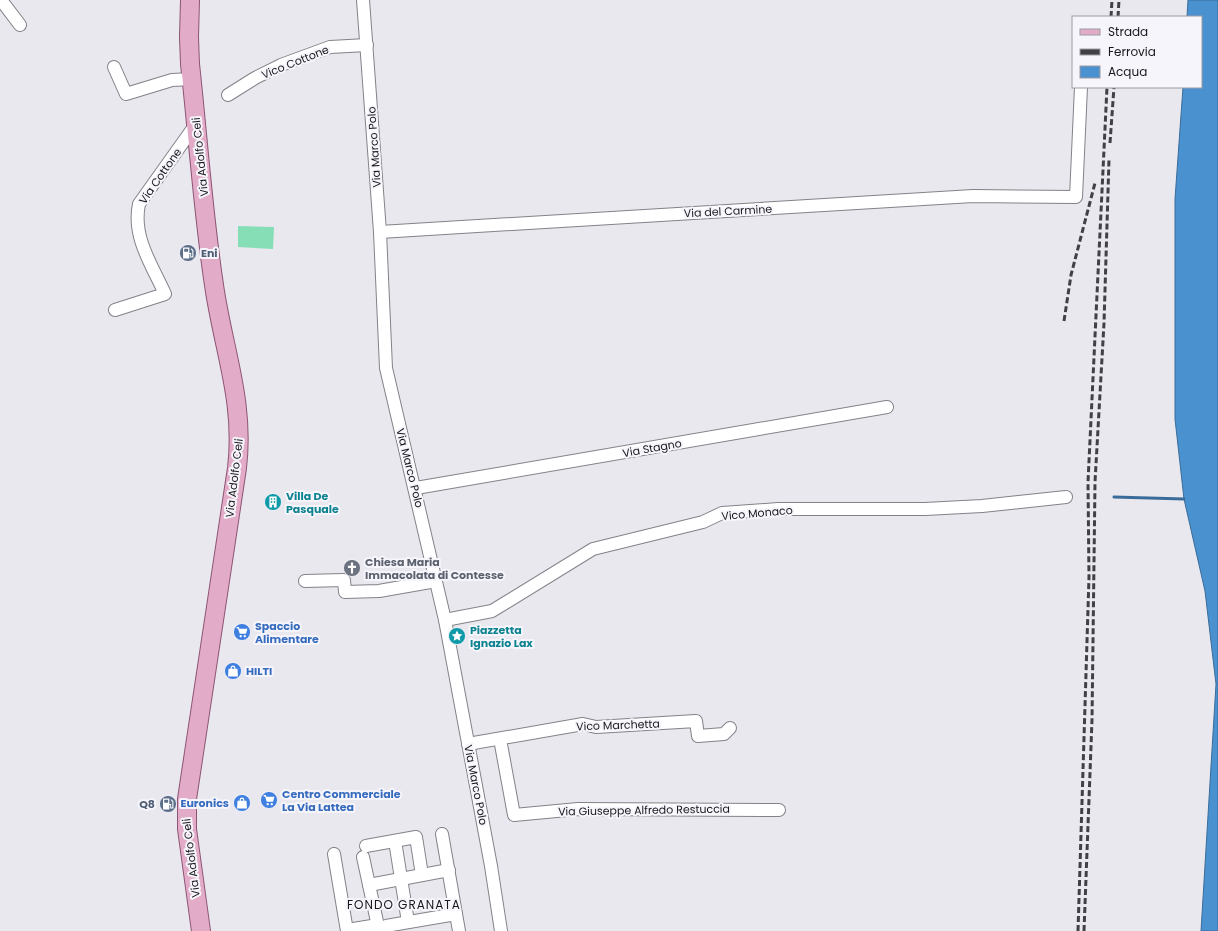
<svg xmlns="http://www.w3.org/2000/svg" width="1218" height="931" viewBox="0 0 1218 931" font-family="Poppins,sans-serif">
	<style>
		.green { fill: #85deb6 }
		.water { fill: #4a91cf; stroke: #3b6c99 }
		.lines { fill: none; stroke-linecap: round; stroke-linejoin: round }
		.stream { stroke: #3b6c99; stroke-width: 3 }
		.street-casing { stroke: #838289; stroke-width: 14 }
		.primary-casing { stroke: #8e5474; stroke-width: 20 }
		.street { stroke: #fff; stroke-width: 12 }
		.primary { stroke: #e2acc8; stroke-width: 18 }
		.rail { stroke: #414044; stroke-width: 3; stroke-dasharray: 6 3; stroke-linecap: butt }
		.labels { text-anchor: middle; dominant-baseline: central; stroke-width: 4; stroke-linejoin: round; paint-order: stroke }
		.street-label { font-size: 11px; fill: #18171a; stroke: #f7f5fc }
		.service-label { font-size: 11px; font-weight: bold; fill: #4e5e75; stroke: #f7f5fc; text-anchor: start }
		.culture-label { font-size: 11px; font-weight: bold; fill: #0d838f; stroke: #f7f5fc; text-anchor: start }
		.worship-label { font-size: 11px; font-weight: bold; fill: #5b616d; stroke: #f7f5fc; text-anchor: start }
		.shop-label { font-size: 11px; font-weight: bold; fill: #366cbe; stroke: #f7f5fc; text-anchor: start }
		.neighbourhood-label { font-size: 12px; letter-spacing: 1px; fill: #18171a; stroke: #f7f5fc }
	</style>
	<rect width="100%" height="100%" fill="#e9e8ef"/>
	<polygon class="green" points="238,226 274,227 273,249 238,247"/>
	<polygon class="water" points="1188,0 1218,0 1218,931 1201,931 1216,684 1205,591 1184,499 1175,419 1175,199 1183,87 1201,87 1201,17 1187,17"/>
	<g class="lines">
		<polyline class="stream" points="1114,497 1184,499"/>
		<g class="street-casing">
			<g id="street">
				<polyline points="1,0 20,25"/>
				<polyline points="363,0 380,232 386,368 445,620 491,866 501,931"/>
				<polyline points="114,67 126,94 172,80 192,79"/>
				<polyline points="228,95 255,78 281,65 330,47 367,45"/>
				<polyline points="380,232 973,196 1076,197 1081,87"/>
				<path d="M115 310 165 294C152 265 132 237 139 204L196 124"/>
				<polyline points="416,488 887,407"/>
				<polyline points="305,581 344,580 345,592 379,591 436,581"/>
				<polyline points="445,620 492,611 593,549 703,522 722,513 778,509 925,509 982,506 1066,497"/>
				<polyline points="500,739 514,815 578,809 779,810"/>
				<polyline points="468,744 583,724 596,727 696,721 698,736 724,734 730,728"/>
				<polyline points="442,834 459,931"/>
				<polyline points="395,841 408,922"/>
				<polyline points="366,846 416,837 422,875"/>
				<polyline points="334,854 347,931"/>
				<polyline points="363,857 379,931"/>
				<polyline points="369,885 449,870"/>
				<polyline points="347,930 378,925"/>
				<polyline points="387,931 386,926 456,914"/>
			</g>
		</g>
		<g class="primary-casing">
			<path id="primary" d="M190 0 189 37 190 64C198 137 203 212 214 285 223 349 245 401 237 468L187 799V829L201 931"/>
		</g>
		<use href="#street" class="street"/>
		<use href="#primary" class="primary"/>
		<g class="rail">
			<polyline points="1111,17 1112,0"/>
			<polyline points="1118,17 1119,0"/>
			<polyline points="1110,143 1114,87"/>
			<polyline points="1064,321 1071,275 1095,183"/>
			<polyline points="1078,931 1089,577 1088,482 1107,87"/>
			<polyline points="1084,931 1092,720 1095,482 1104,323 1109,159"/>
		</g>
	</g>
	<defs>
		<g id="fuel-disc" transform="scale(0.9)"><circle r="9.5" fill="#5c6f8a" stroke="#f7f5fc"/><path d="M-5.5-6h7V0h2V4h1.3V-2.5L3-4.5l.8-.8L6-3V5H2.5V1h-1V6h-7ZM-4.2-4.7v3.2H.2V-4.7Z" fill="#fff"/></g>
		<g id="building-disc" transform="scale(0.9)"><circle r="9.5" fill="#0f9aa8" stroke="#f7f5fc"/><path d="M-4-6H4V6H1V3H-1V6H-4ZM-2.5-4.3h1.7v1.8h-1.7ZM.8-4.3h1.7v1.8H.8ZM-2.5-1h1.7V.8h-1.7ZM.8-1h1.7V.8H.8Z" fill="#fff"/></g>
		<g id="church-disc" transform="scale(0.9)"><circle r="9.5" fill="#6b7280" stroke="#f7f5fc"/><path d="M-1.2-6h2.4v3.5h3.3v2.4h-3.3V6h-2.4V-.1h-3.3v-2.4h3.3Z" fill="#fff"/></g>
		<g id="supermarket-disc" transform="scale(0.9)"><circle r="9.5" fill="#3f7fe0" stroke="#f7f5fc"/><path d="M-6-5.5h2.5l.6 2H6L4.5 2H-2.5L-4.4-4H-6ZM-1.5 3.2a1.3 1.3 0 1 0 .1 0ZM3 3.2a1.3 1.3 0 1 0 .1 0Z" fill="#fff"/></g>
		<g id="sight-disc" transform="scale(0.9)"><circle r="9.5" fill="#0f9aa8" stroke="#f7f5fc"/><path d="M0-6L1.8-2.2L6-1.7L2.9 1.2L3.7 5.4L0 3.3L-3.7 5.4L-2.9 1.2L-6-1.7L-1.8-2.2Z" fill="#fff"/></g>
		<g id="shop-disc" transform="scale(0.9)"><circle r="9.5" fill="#3f7fe0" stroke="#f7f5fc"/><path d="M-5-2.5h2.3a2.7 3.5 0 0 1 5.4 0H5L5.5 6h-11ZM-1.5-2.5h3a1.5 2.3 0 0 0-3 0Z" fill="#fff"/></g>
	</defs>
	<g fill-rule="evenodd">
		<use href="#fuel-disc" x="188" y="253"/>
		<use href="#building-disc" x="273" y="502"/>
		<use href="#church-disc" x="352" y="568"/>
		<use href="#supermarket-disc" x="242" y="632"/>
		<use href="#sight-disc" x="457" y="636"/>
		<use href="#shop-disc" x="233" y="671"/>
		<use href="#supermarket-disc" x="269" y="800"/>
		<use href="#shop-disc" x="242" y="803"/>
		<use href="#fuel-disc" x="168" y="804"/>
	</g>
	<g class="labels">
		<g class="street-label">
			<text transform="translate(295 62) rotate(-22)">Vico Cottone</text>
			<text transform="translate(374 147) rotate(-94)">Via Marco Polo</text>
			<text transform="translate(200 157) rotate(-96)">Via Adolfo Celi</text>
			<text transform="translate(160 176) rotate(-55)">Via Cottone</text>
			<text transform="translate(728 211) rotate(-3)">Via del Carmine</text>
			<text transform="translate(652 448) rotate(-10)">Via Stagno</text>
			<text transform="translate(410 468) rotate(76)">Via Marco Polo</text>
			<text transform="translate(234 478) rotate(-83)">Via Adolfo Celi</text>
			<text transform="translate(757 513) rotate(-5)">Vico Monaco</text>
			<text transform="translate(618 725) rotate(-2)">Vico Marchetta</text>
			<text transform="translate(476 785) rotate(79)">Via Marco Polo</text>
			<text transform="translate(644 810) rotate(-1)">Via Giuseppe Alfredo Restuccia</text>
			<text transform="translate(191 858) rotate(-97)">Via Adolfo Celi</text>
		</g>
		<g class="service-label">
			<text x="201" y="253">Eni</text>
			<text x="155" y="804" text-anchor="end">Q8</text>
		</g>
		<g class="culture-label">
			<text x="286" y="496">Villa De<tspan x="286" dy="13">Pasquale</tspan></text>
			<text x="470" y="630">Piazzetta<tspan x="470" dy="13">Ignazio Lax</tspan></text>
		</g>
		<g class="worship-label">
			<text x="365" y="562">Chiesa Maria<tspan x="365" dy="13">Immacolata di Contesse</tspan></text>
		</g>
		<g class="shop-label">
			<text x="255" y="626">Spaccio<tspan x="255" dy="13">Alimentare</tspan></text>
			<text x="246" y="671">HILTI</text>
			<text x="282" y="794">Centro Commerciale<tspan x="282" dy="13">La Via Lattea</tspan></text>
			<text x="229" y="803" text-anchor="end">Euronics</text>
		</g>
		<g class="neighbourhood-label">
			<text x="404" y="904">FONDO GRANATA</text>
		</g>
	</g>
	<rect x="1072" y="16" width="130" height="72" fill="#f7f5fc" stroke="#9e9ca2"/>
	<rect x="1080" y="29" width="20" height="6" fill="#e2acc8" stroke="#9e9ca2"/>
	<text x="1108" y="36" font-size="12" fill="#18171a">Strada</text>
	<rect x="1080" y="49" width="20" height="6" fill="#414044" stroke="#9e9ca2"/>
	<text x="1108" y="56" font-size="12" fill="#18171a">Ferrovia</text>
	<rect x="1080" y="66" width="20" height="12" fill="#4a91cf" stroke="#9e9ca2"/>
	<text x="1108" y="76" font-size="12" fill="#18171a">Acqua</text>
</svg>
